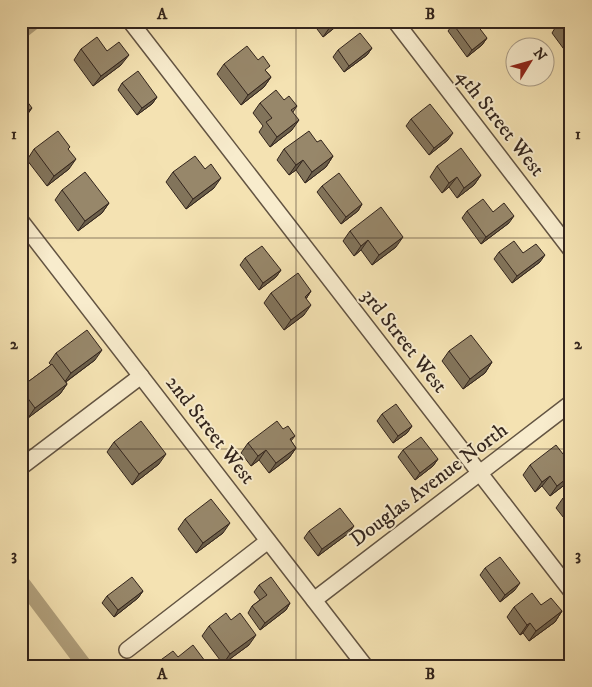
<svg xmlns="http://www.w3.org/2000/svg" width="592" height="687" viewBox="0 0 592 687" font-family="'IM FELL DW Pica',serif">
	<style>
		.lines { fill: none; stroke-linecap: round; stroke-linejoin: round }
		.canal { stroke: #b2a27f; stroke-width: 15 }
		.minor-casing { stroke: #635442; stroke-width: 18 }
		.minor { stroke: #f8eccd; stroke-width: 15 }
		.wall { fill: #82745b; stroke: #33251d }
		.shaded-wall { fill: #6a5e4a; stroke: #33251d }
		.building { fill: #97876a; stroke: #33251d }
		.grid { fill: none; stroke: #33251d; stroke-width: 1; stroke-opacity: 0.55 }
		.labels { text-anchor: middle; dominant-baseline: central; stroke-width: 4; stroke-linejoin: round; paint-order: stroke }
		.street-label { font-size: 21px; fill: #33251d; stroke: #f8eccd }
		.neatline { fill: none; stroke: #33251d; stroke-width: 2 }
		.grid-label { font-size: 16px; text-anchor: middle; font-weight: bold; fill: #33251d }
	</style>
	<rect width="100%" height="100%" fill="#f4e2b2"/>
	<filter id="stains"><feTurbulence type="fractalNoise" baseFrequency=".004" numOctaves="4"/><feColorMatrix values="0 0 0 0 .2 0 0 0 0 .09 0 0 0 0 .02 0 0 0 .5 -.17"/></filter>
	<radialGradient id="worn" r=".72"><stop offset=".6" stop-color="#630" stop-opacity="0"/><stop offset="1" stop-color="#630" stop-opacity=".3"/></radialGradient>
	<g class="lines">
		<g class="canal">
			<polyline points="21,32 35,21"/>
			<polyline points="21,581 85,666"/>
		</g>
		<g class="minor-casing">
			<g id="minor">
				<polyline points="130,21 571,591"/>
				<polyline points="395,21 571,250"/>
				<polyline points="21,221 365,666"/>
				<polyline points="21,467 141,376"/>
				<polyline points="314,600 571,403"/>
				<polyline points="127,650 268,541"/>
			</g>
		</g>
		<use href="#minor" class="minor"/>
	</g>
	<g class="wall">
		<polygon points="311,21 343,21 323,37"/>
		<polygon points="550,21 571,21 571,48 566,52 552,33 555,28"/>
		<polygon points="453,24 487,38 482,45 467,57 448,31"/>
		<polygon points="372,48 367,55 344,72 333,57 338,50"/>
		<polygon points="81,49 107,51 121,65 93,86 74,60"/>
		<polygon points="224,64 266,71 271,77 264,87 241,105 217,74"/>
		<polygon points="122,83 157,97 152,104 137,115 118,90"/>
		<polygon points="284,100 297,106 293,112 292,130 270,147 259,132 263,126 253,113 260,103"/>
		<polygon points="411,119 448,140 429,155 406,126"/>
		<polygon points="317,142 333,156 326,167 305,183 296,170 289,175 277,160 284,149"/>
		<polygon points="70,147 68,149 69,169 47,186 27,160 34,149"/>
		<polygon points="437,166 481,175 474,185 457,198 449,187 442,193 430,177"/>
		<polygon points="205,169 214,188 186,209 166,182 173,172"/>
		<polygon points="322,186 362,204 358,211 341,224 317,192"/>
		<polygon points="62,190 109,203 102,213 78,231 55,200"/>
		<polygon points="467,211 493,212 509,223 481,244 462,218"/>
		<polygon points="350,231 396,247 372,265 361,250 354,256 343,241"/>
		<polygon points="499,252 523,253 540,262 512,283 494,259"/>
		<polygon points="245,258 281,270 276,277 259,290 240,265"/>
		<polygon points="311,291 306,299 304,315 284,330 264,303 271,293"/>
		<polygon points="571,323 571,338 565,331"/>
		<polygon points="449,351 492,362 485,373 463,389 442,361"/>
		<polygon points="56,353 95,360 66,382 67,384 60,394 28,418 21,409 21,387 51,365 49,363"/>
		<polygon points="382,414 412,426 407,433 393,443 377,421"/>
		<polygon points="283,429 295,436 291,441 296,448 289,458 269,473 259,460 251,466 241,453 248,443"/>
		<polygon points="114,442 159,464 132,485 107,452"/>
		<polygon points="403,450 438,459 433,466 415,480 398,457"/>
		<polygon points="563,454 571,455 571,480 550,496 542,486 535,492 523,475 530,465"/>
		<polygon points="571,492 571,527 556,508 563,498"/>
		<polygon points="185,519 223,533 196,553 178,529"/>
		<polygon points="309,531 349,533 318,556 304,538"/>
		<polygon points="485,568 515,590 500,602 480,575"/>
		<polygon points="259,585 290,603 286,610 260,630 248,613 252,606 260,600 254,592"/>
		<polygon points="143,591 138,598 114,617 102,603 107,596"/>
		<polygon points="541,605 562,611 555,622 529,641 523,633 520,635 507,617 514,607"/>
		<polygon points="209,626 249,645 223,664 202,636"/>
	</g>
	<g class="shaded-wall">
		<polygon points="337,21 343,21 323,37 330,27"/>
		<polygon points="487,38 482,45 467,57 472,50"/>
		<polygon points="571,45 571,48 566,52"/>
		<polygon points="372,48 367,55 344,72 349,66"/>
		<polygon points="129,55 121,65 93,86 101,76"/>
		<polygon points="271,77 264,87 241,105 248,95"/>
		<polygon points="157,97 152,104 137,115 142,108"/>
		<polygon points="32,108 25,118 21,121 21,116"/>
		<polygon points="299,120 292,130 270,147 277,137"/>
		<polygon points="453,133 448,140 429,155 434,148"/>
		<polygon points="333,156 326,167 305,183 312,172"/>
		<polygon points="76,159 69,169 47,186 54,176"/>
		<polygon points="303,160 296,170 289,175 296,165"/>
		<polygon points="481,175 474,185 457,198 464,188"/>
		<polygon points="457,177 449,187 442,193 449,183"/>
		<polygon points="221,178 214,188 186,209 193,199"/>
		<polygon points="109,203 102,213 78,231 85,221"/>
		<polygon points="362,204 358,211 341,224 346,217"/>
		<polygon points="514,216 509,223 481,244 486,237"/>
		<polygon points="403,237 396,247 372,265 379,255"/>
		<polygon points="368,240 361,250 354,256 361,246"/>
		<polygon points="545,255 540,262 512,283 517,276"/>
		<polygon points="281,270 276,277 259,290 263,283"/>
		<polygon points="311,291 304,302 305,297"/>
		<polygon points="311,305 304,315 284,330 291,320"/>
		<polygon points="102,350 95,360 64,383 71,373"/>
		<polygon points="492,362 485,373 463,389 470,379"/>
		<polygon points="67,384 60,394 28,418 35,408"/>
		<polygon points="412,426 407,433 393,443 398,436"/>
		<polygon points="296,448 289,458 269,473 276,463"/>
		<polygon points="266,450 259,460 251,466 258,456"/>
		<polygon points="166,454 159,464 132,485 139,474"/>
		<polygon points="438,459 433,466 415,480 420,473"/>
		<polygon points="571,475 571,480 550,496 557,486"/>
		<polygon points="550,476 542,486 535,492 542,482"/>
		<polygon points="230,523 223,533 196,553 203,543"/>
		<polygon points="354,526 349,533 318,556 322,549"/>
		<polygon points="520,583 515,590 500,602 505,595"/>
		<polygon points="143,591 138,598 114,617 118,610"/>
		<polygon points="290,603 286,610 260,630 265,623"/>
		<polygon points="562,611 555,622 529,641 536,631"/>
		<polygon points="530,623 523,633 520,635 527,625"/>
		<polygon points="256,635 249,645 223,664 230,654"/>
	</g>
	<g class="building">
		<polygon points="326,21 337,21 330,27"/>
		<polygon points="457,21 474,21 487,38 472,50 453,24"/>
		<polygon points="561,21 571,21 571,39 559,23"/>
		<polygon points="360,33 372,48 349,66 338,50"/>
		<polygon points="97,37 107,51 119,42 129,55 101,76 81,49"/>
		<polygon points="247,46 258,60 263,56 270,66 265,70 271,77 248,95 224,64"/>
		<polygon points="138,71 157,97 142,108 122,83"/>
		<polygon points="276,90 284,100 289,96 297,106 291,110 299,120 277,137 266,122 272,118 260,103"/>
		<polygon points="21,93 32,108 21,116"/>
		<polygon points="430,104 453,133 434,148 411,119"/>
		<polygon points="58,131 70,147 68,149 76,159 54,176 34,149"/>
		<polygon points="309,131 317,142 321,140 333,156 312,172 303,160 296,165 284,149"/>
		<polygon points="461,148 481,175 464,188 457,177 449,183 437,166"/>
		<polygon points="195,156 205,169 211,164 221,178 193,199 173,172"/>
		<polygon points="85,172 109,203 85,221 62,190"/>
		<polygon points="339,173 362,204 346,217 322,186"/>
		<polygon points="483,199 493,212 504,203 514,216 486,237 467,211"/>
		<polygon points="381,207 403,237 379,255 368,240 361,246 350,231"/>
		<polygon points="514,241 523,253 536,244 545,255 517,276 499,252"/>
		<polygon points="262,246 281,270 263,283 245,258"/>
		<polygon points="298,273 311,291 305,297 311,305 291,320 271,293"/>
		<polygon points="87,330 102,350 71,373 56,353"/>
		<polygon points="471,335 492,362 470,379 449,351"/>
		<polygon points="52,364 67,384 35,408 21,389 21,387"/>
		<polygon points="396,404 412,426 398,436 382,414"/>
		<polygon points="141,421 166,454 139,474 114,442"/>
		<polygon points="277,421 283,429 288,426 295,436 290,439 296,448 276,463 266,450 258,456 248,443"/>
		<polygon points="421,437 438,459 420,473 403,450"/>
		<polygon points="556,445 563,454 568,451 571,455 571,475 557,486 550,476 542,482 530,465"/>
		<polygon points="571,492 571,507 563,498"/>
		<polygon points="211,499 230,523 203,543 185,519"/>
		<polygon points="340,508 354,526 322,549 309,531"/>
		<polygon points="500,557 520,583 505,595 485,568"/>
		<polygon points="132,577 143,591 118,610 107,596"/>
		<polygon points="271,577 290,603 265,623 252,606 267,595 259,585"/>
		<polygon points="532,593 541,605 551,598 562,611 536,631 530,623 527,625 514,607"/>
		<polygon points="226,613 231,620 240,613 256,635 230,654 209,626"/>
		<polygon points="193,645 208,665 207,666 161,666 158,662 173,651 178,657"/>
	</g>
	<path class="grid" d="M296 21V666M21 238H571M21 449H571"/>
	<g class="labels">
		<g class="street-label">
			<text transform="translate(500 123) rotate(52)">4th Street West</text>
			<text transform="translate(404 341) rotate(52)">3rd Street West</text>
			<text transform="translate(210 430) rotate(52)">2nd Street West</text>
			<text transform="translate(429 485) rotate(-37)">Douglas Avenue North</text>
		</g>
	</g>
	<rect width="592" height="687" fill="none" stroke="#f4e2b2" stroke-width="55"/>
	<g transform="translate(530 62) rotate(53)"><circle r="24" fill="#f8eccd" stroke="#a99c87"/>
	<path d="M0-4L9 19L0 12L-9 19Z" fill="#8f2418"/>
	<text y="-8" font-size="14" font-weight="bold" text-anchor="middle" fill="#33251d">N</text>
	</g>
	<rect x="28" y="28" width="536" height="632" class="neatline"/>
	<g class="grid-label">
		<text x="162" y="19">A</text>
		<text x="430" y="19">B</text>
		<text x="14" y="139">1</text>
		<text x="578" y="139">1</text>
		<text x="14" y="349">2</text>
		<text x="578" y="349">2</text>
		<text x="14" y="560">3</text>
		<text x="578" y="560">3</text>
		<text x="162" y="679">A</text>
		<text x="430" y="679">B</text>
	</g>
	<rect width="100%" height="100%" filter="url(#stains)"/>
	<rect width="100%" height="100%" fill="url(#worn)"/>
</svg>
